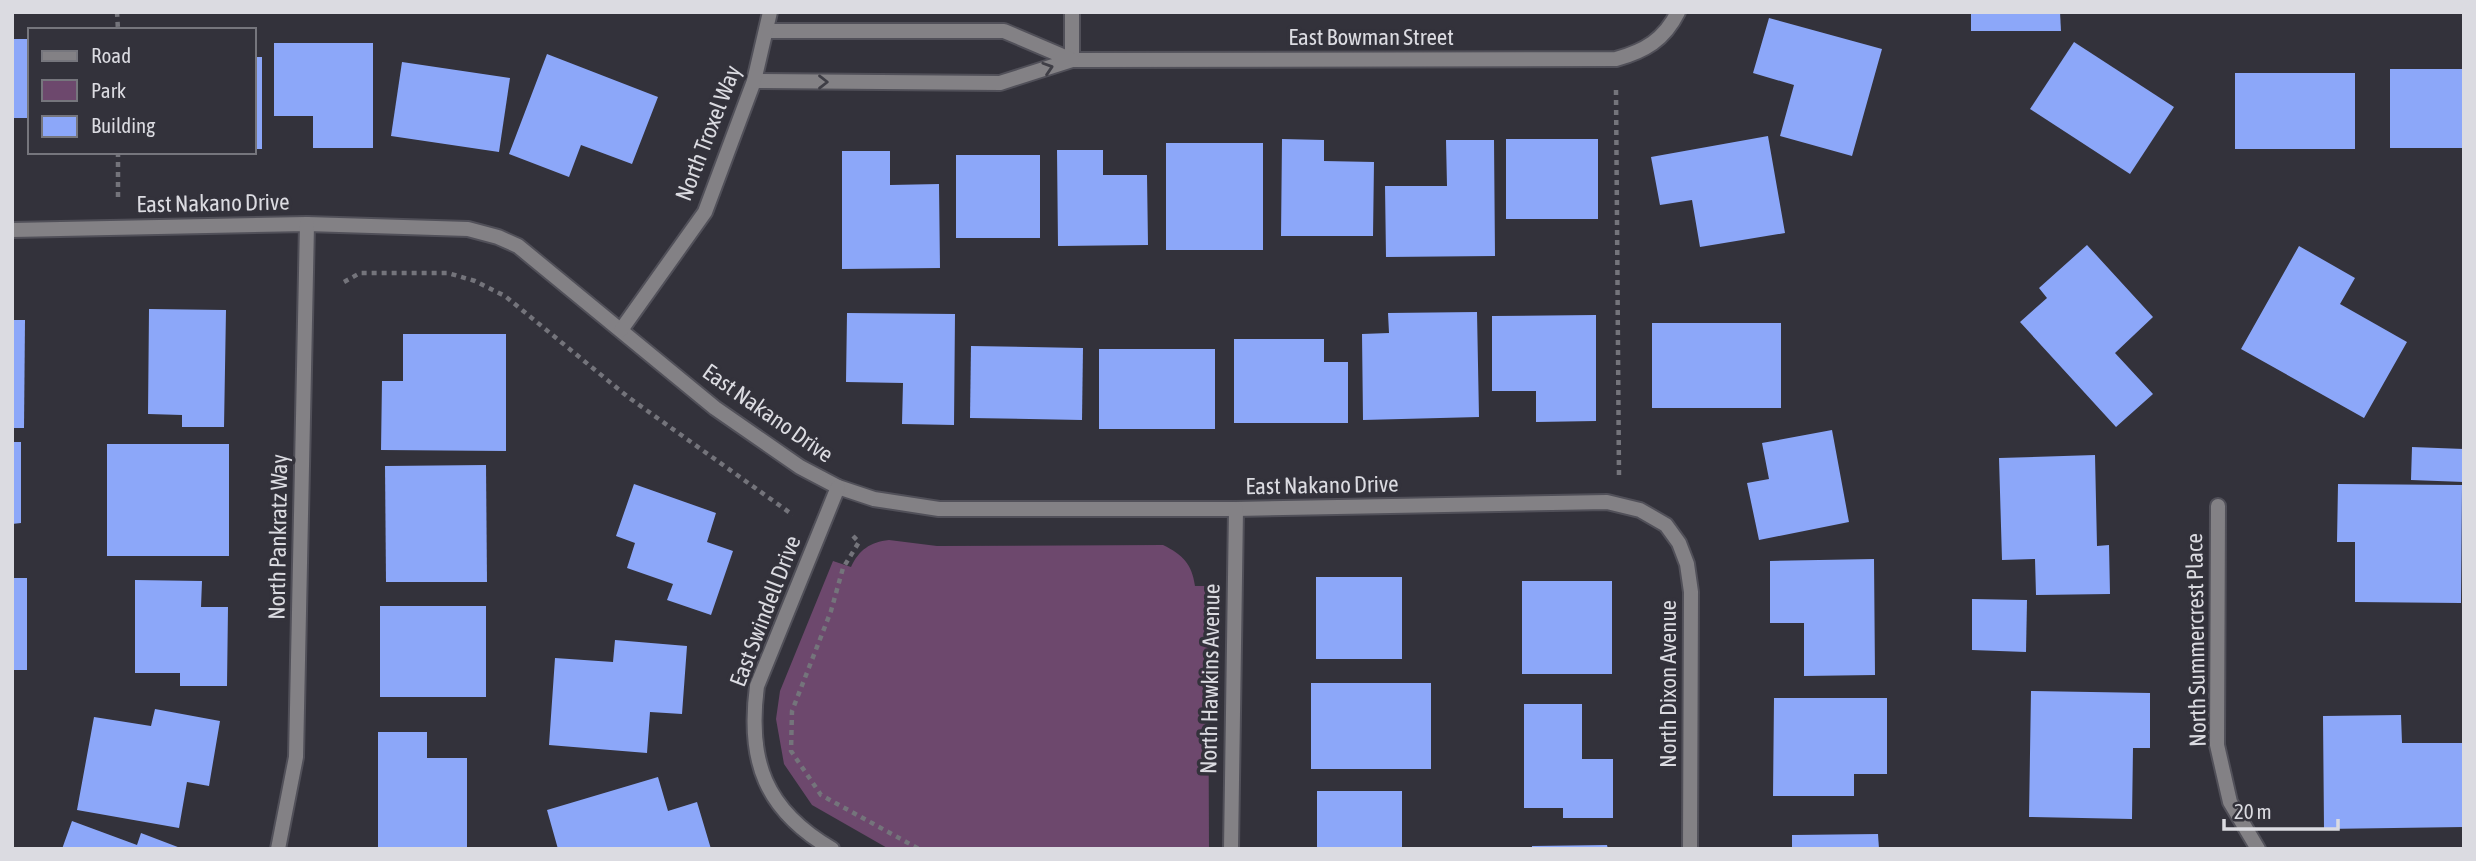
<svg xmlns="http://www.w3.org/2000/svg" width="2476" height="861" viewBox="0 0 2476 861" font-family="'Asap Condensed',sans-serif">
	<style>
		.green { fill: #6d486d }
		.building { fill: #8ca7f9 }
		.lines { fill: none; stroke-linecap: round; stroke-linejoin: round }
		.minor-casing { stroke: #515059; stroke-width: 18 }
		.tertiary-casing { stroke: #515059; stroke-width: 18 }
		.path { stroke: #74747b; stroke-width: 4.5; stroke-dasharray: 5 5; stroke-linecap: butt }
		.minor { stroke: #838185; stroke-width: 14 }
		.tertiary { stroke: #838185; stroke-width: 14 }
		.oneway { stroke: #3f3e46 }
		.labels { text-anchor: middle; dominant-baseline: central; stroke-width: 7; stroke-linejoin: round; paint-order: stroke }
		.street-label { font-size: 23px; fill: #dbdbe1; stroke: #33323b }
	</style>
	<rect width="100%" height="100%" fill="#33323b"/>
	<path class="green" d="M889 540 937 546 1163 545C1183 555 1192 564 1195 586H1208L1209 849H889L812 805 784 764 776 719 780 691 833 561 851 567C859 550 870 542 889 540Z"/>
	<g class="building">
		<polygon points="1971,12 2060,12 2061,31 1971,31"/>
		<polygon points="1769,18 1882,49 1852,156 1780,136 1794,85 1753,73"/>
		<rect x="12" y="39" width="18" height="79"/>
		<polygon points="2074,42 2174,107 2130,174 2030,109"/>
		<polygon points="274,43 373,43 373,148 313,148 313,116 274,116"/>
		<polygon points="547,54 658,97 632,164 581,145 569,177 509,154"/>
		<rect x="254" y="57" width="8" height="92"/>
		<polygon points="402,62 510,78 499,152 391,136"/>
		<rect x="2390" y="69" width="74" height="79"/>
		<rect x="2235" y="73" width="120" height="76"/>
		<polygon points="1768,136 1785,233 1700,247 1692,200 1660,205 1651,157"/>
		<polygon points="1282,139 1324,140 1324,161 1374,162 1373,236 1281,236"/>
		<rect x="1506" y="139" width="92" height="80"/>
		<polygon points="1446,140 1494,140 1495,256 1386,257 1385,186 1447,186"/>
		<rect x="1166" y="143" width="97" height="107"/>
		<polygon points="1057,150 1103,150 1103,175 1147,175 1148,245 1058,246"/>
		<polygon points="842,151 890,151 890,185 939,184 940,268 842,269"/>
		<rect x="956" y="155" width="84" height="83"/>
		<polygon points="2087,245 2153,317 2115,353 2153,394 2116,427 2020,322 2047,298 2039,288"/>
		<polygon points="2299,246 2355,278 2340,304 2407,342 2364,418 2241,349"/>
		<polygon points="149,309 226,310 224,427 182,427 182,415 148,414"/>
		<polygon points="1477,312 1479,417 1363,420 1362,334 1389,333 1388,313"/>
		<polygon points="847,313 955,314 954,425 902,424 903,383 846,382"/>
		<polygon points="1596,315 1596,421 1536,422 1536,391 1492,391 1492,316"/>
		<polygon points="12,320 25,320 24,428 12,428"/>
		<rect x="1652" y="323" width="129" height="85"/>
		<polygon points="403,334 506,334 506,451 381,450 382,381 403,381"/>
		<polygon points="1234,339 1324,339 1324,362 1348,362 1348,423 1234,423"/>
		<polygon points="971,346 1083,348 1082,420 970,418"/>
		<rect x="1099" y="349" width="116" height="80"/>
		<polygon points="1832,430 1849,522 1759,540 1747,483 1769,479 1762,443"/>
		<polygon points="12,442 21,442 21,523 12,524"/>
		<rect x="107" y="444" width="122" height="112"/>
		<polygon points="2412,447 2464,449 2464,482 2411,480"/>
		<polygon points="2095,455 2097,546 2109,545 2110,594 2036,595 2035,559 2002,560 1999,458"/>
		<polygon points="486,465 487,582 386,582 385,466"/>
		<polygon points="634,484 716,513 707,542 733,551 711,615 667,600 673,584 627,568 635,543 616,536"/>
		<polygon points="2338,484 2462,485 2461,603 2355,602 2355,542 2337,542"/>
		<polygon points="1874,559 1875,675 1804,676 1804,623 1770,623 1770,561"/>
		<rect x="1316" y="577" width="86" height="82"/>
		<rect x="12" y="578" width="15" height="92"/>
		<polygon points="135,580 202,581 201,607 228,607 227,686 180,686 180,673 135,673"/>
		<rect x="1522" y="581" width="90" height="93"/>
		<polygon points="1972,599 2027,600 2026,652 1972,650"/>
		<rect x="380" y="606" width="106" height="91"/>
		<polygon points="615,640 687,646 682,714 650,712 647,753 549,745 555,658 613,662"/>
		<rect x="1311" y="683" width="120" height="86"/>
		<polygon points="2031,691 2150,693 2150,748 2133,748 2132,819 2029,817"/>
		<polygon points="1774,698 1887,698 1887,774 1854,774 1854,796 1773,796"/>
		<polygon points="1524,704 1582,704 1582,759 1613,759 1613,818 1563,818 1563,808 1524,808"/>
		<polygon points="155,709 220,721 209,786 187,782 179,828 77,810 94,717 151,726"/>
		<polygon points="2401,715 2402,743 2464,743 2464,827 2324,829 2323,716"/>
		<polygon points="378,732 427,732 427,758 467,758 467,849 378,849"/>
		<polygon points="658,777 668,811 697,802 711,849 558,849 547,810"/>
		<rect x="1317" y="791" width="85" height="58"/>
		<polygon points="72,821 137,845 141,833 183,849 62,849"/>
		<polygon points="1878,834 1879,849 1792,849 1792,835"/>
		<polygon points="1607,845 1608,849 1532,849 1532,846"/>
	</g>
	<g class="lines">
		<g class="minor-casing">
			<g id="minor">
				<path d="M1072 12V60L1616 59C1645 51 1664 40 1678 12"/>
				<polyline points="754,81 1000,83 1072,60 1004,31 767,31"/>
				<polyline points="12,230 307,224 468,229 498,237 518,246 535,260 715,408 800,467 838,487 874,499 939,509 1236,509 1607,502 1640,510 1666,525 1679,543 1687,564 1691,592 1690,849"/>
				<polyline points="2218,506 2217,745 2230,802 2258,849"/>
				<polyline points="278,849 296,757 307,224"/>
				<path d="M832 849C765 810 747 761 757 686L838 487"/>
				<polyline points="1231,849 1236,509"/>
			</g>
		</g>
		<g class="tertiary-casing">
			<polyline id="tertiary" points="621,330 705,212 754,81 770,12"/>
		</g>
		<g class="path">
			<polyline points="117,12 118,30"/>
			<polyline points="1616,90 1619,477"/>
			<polyline points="118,152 118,200"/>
			<polyline points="344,282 360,273 448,273 475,281 505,296 628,397 793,515"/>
			<polyline points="853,536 859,542 843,568 831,611 792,711 791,751 821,795 919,849"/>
		</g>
		<use href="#minor" class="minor"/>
		<use href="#tertiary" class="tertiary"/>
	</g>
	<defs><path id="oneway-chevron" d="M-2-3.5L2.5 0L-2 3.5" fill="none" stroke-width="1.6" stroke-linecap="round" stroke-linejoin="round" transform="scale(1.75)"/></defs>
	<g class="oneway">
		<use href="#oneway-chevron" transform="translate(1048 68) rotate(-18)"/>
		<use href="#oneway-chevron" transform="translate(823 82)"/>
	</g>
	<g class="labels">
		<g class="street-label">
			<text x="1371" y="37">East Bowman Street</text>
			<text transform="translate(708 133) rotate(-69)">North Troxel Way</text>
			<text transform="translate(213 203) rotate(-1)">East Nakano Drive</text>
			<text transform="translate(768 413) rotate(35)">East Nakano Drive</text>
			<text transform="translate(1322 485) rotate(-1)">East Nakano Drive</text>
			<text transform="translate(278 537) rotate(-89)">North Pankratz Way</text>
			<text transform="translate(765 611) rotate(-69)">East Swindell Drive</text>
			<text transform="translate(2196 640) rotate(-91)">North Summercrest Place</text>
			<text transform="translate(1210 679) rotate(-89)">North Hawkins Avenue</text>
			<text transform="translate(1668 684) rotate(-90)">North Dixon Avenue</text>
		</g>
	</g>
	<rect width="2476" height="861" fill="none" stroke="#dbdbe1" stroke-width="28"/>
	<rect x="28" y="28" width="228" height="126" fill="#33323b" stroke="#76767d" stroke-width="2"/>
	<rect x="42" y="51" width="35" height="10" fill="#838185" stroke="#76767d" stroke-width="2"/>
	<text x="91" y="63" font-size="21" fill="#dbdbe1">Road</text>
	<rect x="42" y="80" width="35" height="21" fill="#6d486d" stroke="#76767d" stroke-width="2"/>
	<text x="91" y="98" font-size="21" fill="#dbdbe1">Park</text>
	<rect x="42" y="116" width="35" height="21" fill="#8ca7f9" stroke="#76767d" stroke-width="2"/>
	<text x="91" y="133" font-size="21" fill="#dbdbe1">Building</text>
	<path d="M2224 819v10h114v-10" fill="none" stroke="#dbdbe1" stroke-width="3.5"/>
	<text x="2234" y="819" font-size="21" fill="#dbdbe1" stroke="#33323b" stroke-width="5" paint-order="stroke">20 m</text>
</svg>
